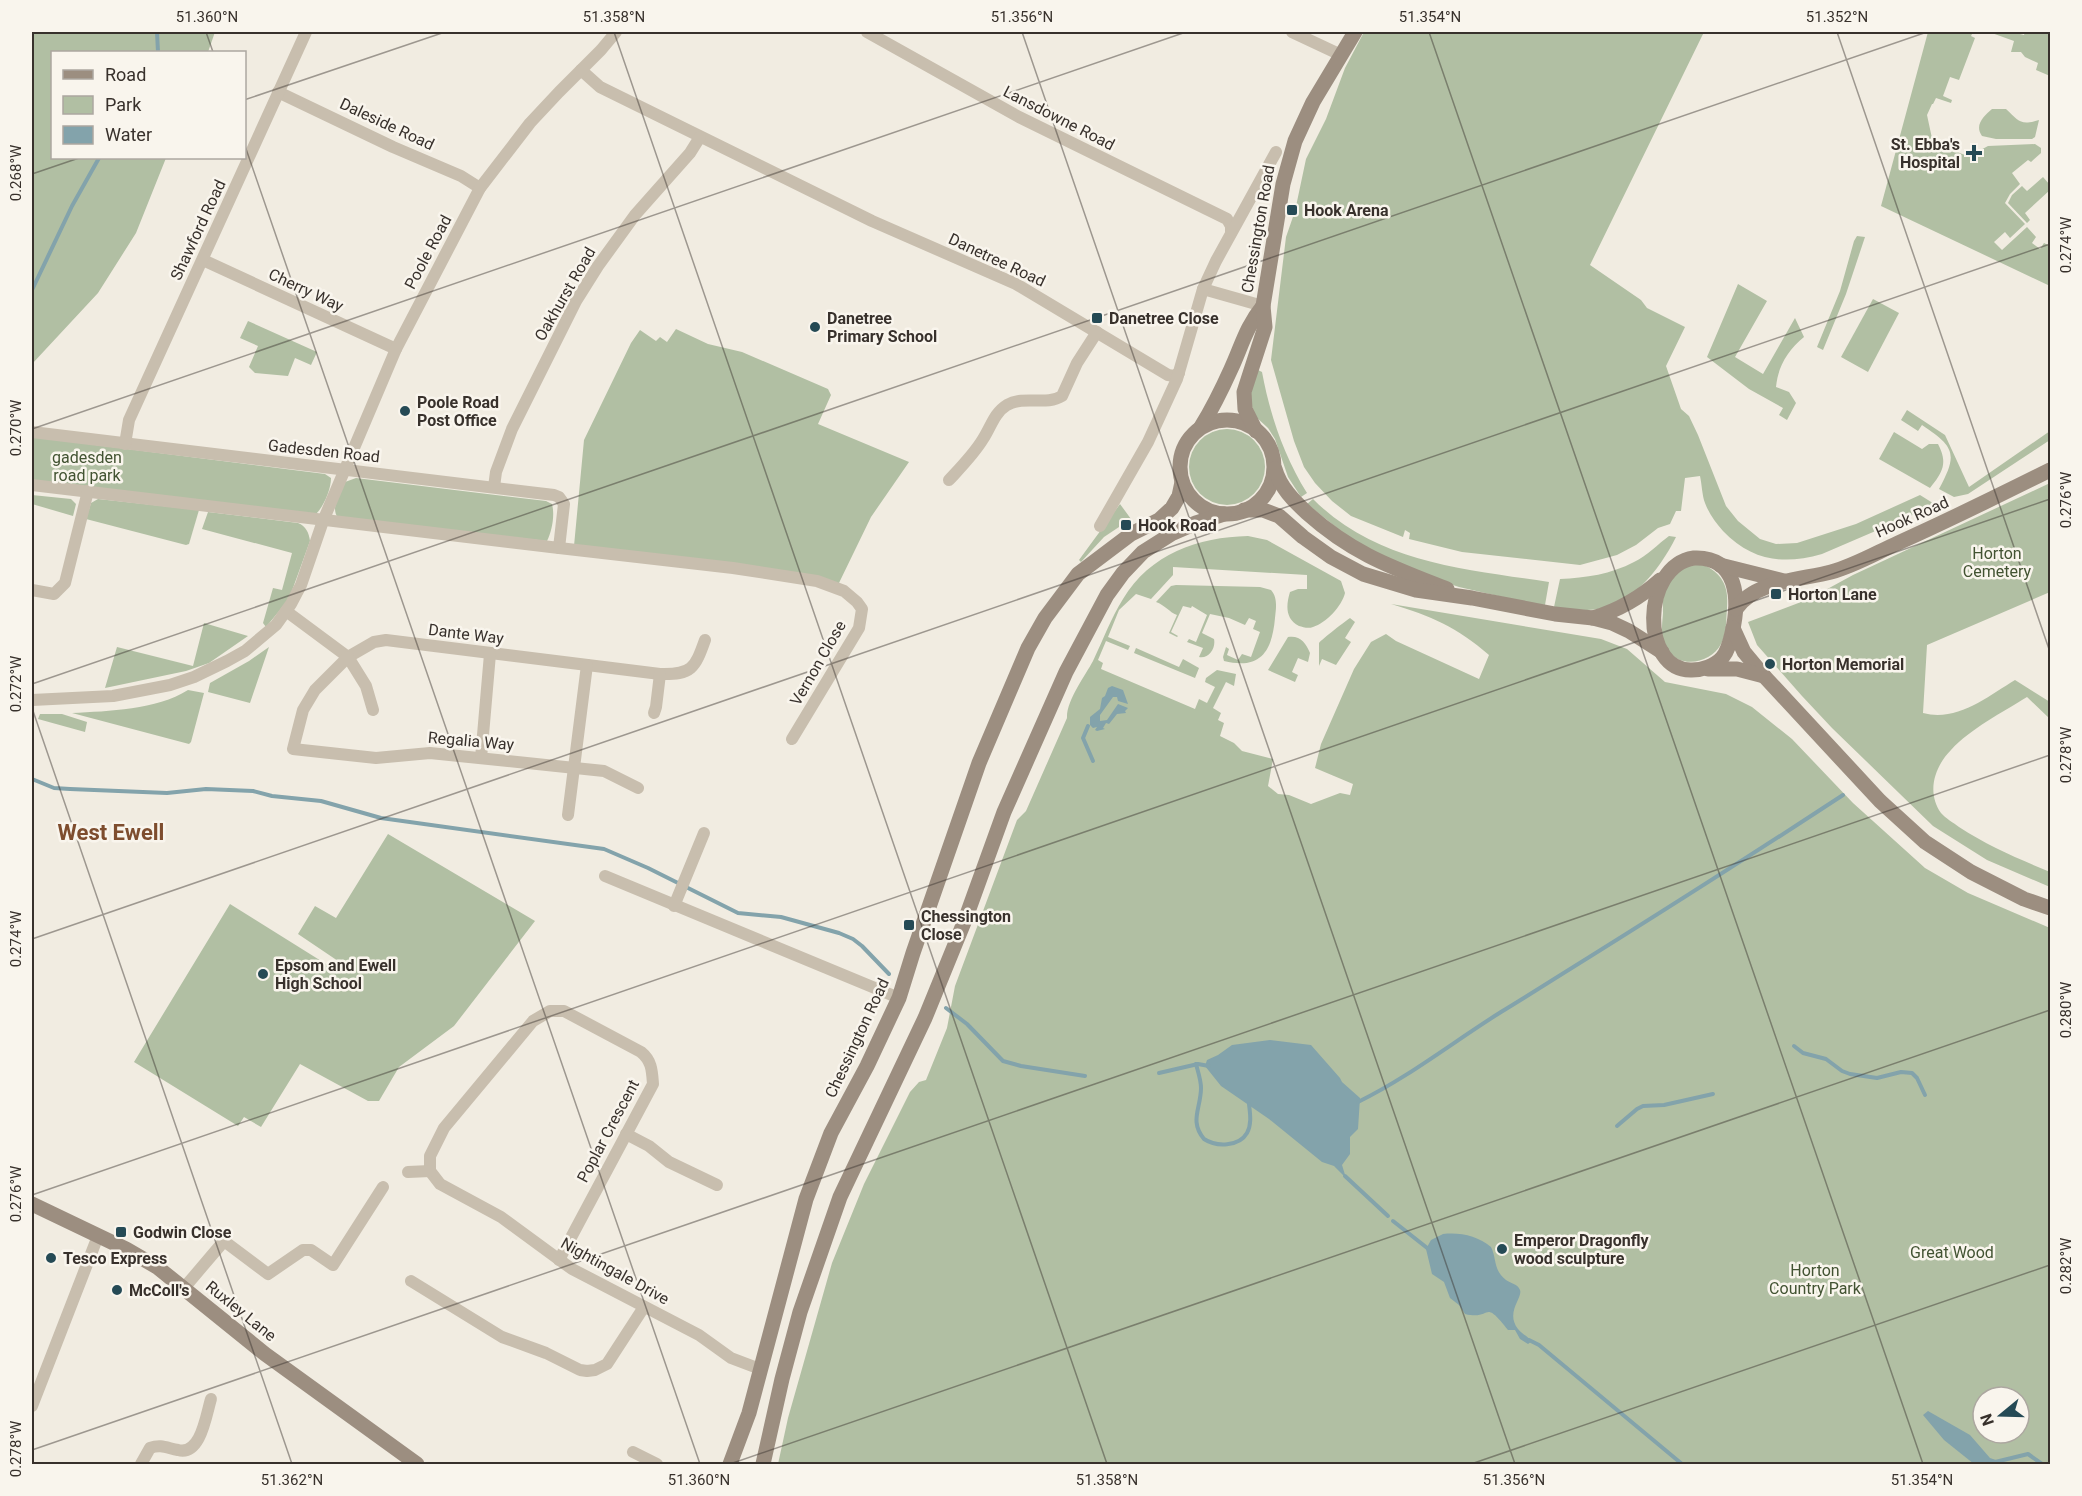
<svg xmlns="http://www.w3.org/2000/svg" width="2082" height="1496" viewBox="0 0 2082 1496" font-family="Roboto,sans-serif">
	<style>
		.green { fill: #b1bfa3; fill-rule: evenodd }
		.water { fill: #83a3ab }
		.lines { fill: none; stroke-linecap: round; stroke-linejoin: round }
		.stream { stroke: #83a3ab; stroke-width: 4 }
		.street { stroke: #c8beae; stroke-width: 12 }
		.secondary { stroke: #9c8e80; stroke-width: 15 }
		.ticks { fill: none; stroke: #38312c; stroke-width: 1.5; stroke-opacity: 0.45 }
		.poi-dot { fill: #254a55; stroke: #f9f5ed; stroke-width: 2 }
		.labels { text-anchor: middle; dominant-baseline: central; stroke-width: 5; stroke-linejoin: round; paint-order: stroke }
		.street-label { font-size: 16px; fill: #38312c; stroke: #f9f5ed }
		.poi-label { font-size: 16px; font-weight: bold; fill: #38312c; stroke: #f9f5ed; text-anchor: start }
		.park-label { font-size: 16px; fill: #425332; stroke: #f9f5ed }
		.district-label { font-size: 22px; font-weight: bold; fill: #7e4d2e; stroke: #f9f5ed }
		.neatline { fill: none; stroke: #38312c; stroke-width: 2 }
		.ticks-label { font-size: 15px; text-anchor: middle; fill: #38312c }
	</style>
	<rect width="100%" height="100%" fill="#f1ece1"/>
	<g class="green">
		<polygon points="32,32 215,32 208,52 52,52 52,158 166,158 136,233 98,293 32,364"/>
		<path d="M1364 32H1704L1590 265 1641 300 1647 308 1685 327 1666 366 1681 409 1689 416 1698 435 1726 506 1738 521 1760 539 1776 544 1797 543 1856 524 1920 495 1936 505 1822 554C1783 565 1752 561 1723 531 1716 523 1709 514 1705 503 1702 495 1702 485 1700 476L1685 478 1681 511H1676L1670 524 1658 528 1636 545 1617 555 1580 565 1462 552 1409 539 1410 533 1405 530 1403 537 1351 516 1332 501 1315 483 1304 467 1294 441 1271 360 1286 237 1295 211 1306 159 1326 119 1345 68Z"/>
		<polygon points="1928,32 1973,32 1971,36 1975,38 1959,80 1950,77 1943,96 1952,100 1951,103 1936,98 1933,104 1932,104 1927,115 1933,143 1965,155 1975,153 1988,146 2035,144 2041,148 2041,153 2031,162 2028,160 2012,173 2020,184 2010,194 2005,203 2025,224 2010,238 2005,232 1994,242 2002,250 2027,227 2036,237 2032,243 2040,249 2044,243 2050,246 2050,286 1881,206"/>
		<polygon points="1989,32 2001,34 2002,32 2012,32 2024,35 2025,32 2050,32 2050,76 2036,70 2038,63 2025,57 2021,52 2011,52 2014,41"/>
		<path d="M1992 109H2006C2019 121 2020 126 2039 120L2035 137 2032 139H1996L1982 136C1974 125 1984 116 1992 109Z"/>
		<polygon points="2043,177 2050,185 2050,190 2025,213 2030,220 2027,223 2008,203 2012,195 2022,186 2027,191"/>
		<polygon points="1857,236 1865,237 1846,294 1823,350 1817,347 1840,291 1854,241"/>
		<path d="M1738 284 1767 301 1735 357 1763 374 1795 318 1804 337C1788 350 1778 366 1776 387L1789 392 1796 403 1787 420 1779 415 1783 408 1749 389 1707 357Z"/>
		<polygon points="1873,299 1899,313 1868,372 1841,357"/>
		<polygon points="248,321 317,352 311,365 295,358 288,376 255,373 249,367 258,346 240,338"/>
		<polygon points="676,329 708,344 742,352 828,389 831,395 818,424 909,462 871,517 838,585 574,546 584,440 631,343 640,330 656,341 660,337 667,342"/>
		<path d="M1258 370 1262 372C1270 415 1284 456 1307 493L1301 497 1288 477 1275 439 1268 428 1256 417 1249 399Z"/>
		<path d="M1907 410 1945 435 1969 487 2050 431V440L1968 494 1954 497 1939 489C1958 454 1955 447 1922 425L1918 431 1901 420Z"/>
		<circle cx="1227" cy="467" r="38"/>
		<path d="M1894 432 1922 449 1929 444H1938C1948 463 1943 472 1930 488L1879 459Z"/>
		<path d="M32 437 325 474 331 478C331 489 324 506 316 514L32 481Z"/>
		<path d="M356 478 546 501 552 504C555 515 552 531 547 541L338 518C330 507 340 494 345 482Z"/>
		<path d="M2050 483V592L1927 645 1923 713C1957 722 1987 697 2015 680L2050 702V719L2027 697C2003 712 1970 729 1951 750 1935 766 1926 792 1941 813 1945 818 1954 823 1959 827 1988 846 2019 859 2050 872V887L1987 860 1933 826 1832 728 1802 696 1757 645 1748 622 1809 599 1853 575Z"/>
		<polygon points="32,495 71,499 76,504 73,516 32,504"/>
		<polygon points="98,499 199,510 189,544 186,545 86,519 91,503"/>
		<path d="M1313 499C1377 563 1464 569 1549 582L1545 605 1520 601 1459 587 1423 575 1366 551 1307 504Z"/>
		<polygon points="1120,504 1131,519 1104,537 1081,562 1079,560"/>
		<path d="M208 512 298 523C306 526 309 533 310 541L289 599 266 627 263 623 273 588 282 590 292 553 202 529Z"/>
		<path d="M1248 536 1267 540 1341 581 1345 593C1342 606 1326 623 1313 627 1308 629 1303 627 1299 626 1285 619 1286 605 1290 592L1298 589H1307V575L1173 567V575L1151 599 1136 594 1119 610 1108 637 1130 646 1128 650 1106 641 1098 660 1103 663 1101 669 1195 709 1199 699 1207 703 1215 687 1205 682 1206 678 1217 670 1236 674 1234 686 1226 682 1213 708 1221 713 1218 720 1224 723 1220 736 1234 743 1242 751 1273 759 1268 786 1278 794 1289 795 1311 804 1340 793 1350 795 1353 784 1315 768 1321 744 1354 669 1371 642 1386 634 1396 641 1479 679 1489 655C1457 627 1431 616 1391 604L1601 639 1627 649 1665 682 1726 694 1752 707 1792 739 1853 803 1925 868 1968 893 2050 928V1464H778L788 1418 832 1263 864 1184 910 1092 919 1082 926 1080 947 1028 955 986 1017 820 1026 811 1067 718C1066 701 1085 676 1093 661 1103 640 1111 618 1123 599 1150 554 1198 537 1248 536ZM1983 1397H2019V1433H1983Z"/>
		<path d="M1669 536 1676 537C1659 571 1629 610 1587 610 1576 610 1565 608 1554 607L1560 579C1586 578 1611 574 1634 562 1647 556 1658 544 1669 536Z"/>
		<path d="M1702 564C1722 573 1729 586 1727 608 1726 619 1727 634 1721 644 1711 663 1680 670 1667 649 1660 637 1662 626 1663 613 1663 604 1662 593 1667 585 1670 579 1676 573 1681 567Z"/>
		<path d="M1176 585 1260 587 1271 590C1278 598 1276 608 1275 618 1272 651 1261 670 1224 661L1223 657 1226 647 1229 649 1227 655 1238 660 1242 654 1251 657 1260 632 1253 629 1256 621 1249 618 1245 625 1229 618 1210 614 1202 633 1214 639C1216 648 1209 659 1199 657L1203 648 1187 642 1189 639 1196 642 1207 615 1192 606 1191 608 1183 606 1171 632 1178 636 1177 637 1169 633 1177 615C1169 612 1165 605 1156 602L1171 586Z"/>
		<path d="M1350 618 1355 622 1345 638 1351 642 1336 665 1322 659 1319 666V643C1321 640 1348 619 1350 618Z"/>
		<polygon points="204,623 248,636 209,663 186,671 105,688 117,647 193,666"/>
		<path d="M1288 637C1300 635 1306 643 1310 653L1308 662 1298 658 1292 672 1298 675 1295 682 1268 670Z"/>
		<polygon points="269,647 250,703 208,692 210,683 249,661"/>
		<polygon points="1136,648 1179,667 1183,659 1199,668 1195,678 1134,653"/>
		<path d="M188 690 204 693 191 742 189 744 72 713C109 711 156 710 188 690Z"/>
		<polygon points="40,714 62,714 87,722 85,732 38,719"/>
		<polygon points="388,834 535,921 454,1026 399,1067 379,1101 368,1101 300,1064 261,1127 244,1117 238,1126 134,1062 230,904 334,969 338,961 298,934 315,906 336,918"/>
	</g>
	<g class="water">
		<polygon points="1112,686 1123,690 1128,704 1118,701 1117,697 1113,697 1100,715 1100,721 1107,720 1118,704 1128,708 1125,711 1126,713 1117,714 1109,724 1106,723 1103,728 1105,729 1097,731 1095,730 1097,727 1093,728 1090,725 1090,717 1100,709 1102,698 1105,696 1108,688"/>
		<polygon points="1270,1040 1311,1045 1340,1078 1342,1082 1360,1098 1358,1129 1350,1137 1350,1154 1342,1165 1346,1178 1334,1166 1322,1162 1269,1119 1221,1086 1205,1066 1207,1060 1218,1055 1232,1045"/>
		<path d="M1443 1234C1460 1232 1478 1236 1491 1247 1497 1259 1493 1270 1506 1280 1510 1283 1518 1284 1520 1290 1523 1298 1505 1312 1518 1329 1522 1334 1528 1337 1532 1341L1528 1344 1520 1339 1515 1330H1508C1482 1297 1493 1321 1465 1314L1459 1305 1450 1298 1444 1282 1432 1274 1426 1249 1431 1240Z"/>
		<polygon points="1928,1411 1970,1435 1990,1458 1999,1461 1993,1464 1974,1464 1944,1440 1923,1415"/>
	</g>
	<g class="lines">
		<g class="stream">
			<polyline points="157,32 158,52"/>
			<polyline points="32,290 72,206 99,158"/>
			<polyline points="1088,726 1083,738 1093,761"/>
			<polyline points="32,779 54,788 70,789 167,793 206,789 253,791 272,796 321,801 381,818 604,849 648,868 738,913 781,917 839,933 853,939 862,946 889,974"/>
			<polyline points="946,1008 967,1024 1003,1061 1021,1066 1085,1076"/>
			<polyline points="1794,1046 1803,1053 1826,1059 1842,1071 1850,1074 1877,1078 1901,1072 1912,1073 1917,1078 1925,1095"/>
			<path d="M1196 1064C1198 1072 1201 1080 1201 1088 1201 1108 1189 1121 1204 1139 1216 1147 1239 1147 1247 1133 1252 1124 1250 1113 1249 1104"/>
			<polyline points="1159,1073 1198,1064 1209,1066"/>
			<path d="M1358 1102C1409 1077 1453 1042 1501 1012 1616 941 1730 869 1843 795"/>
			<polyline points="1617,1126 1637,1109 1643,1106 1664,1105 1713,1094"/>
			<polyline points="1345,1176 1388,1216"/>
			<polyline points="1393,1221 1431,1251"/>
			<polyline points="1529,1340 1539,1345 1682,1464"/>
			<polyline points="1987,1464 2028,1454 2042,1464"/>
		</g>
		<g class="street">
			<polyline points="867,32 1019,117 1227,219 1231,226 1231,233"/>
			<polyline points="1292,32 1341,55"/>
			<polyline points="581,70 600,87 872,221 1016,284 1168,375 1174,376 1179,373"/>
			<polyline points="278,92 393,147 461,176 480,188"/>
			<polyline points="203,260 396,349"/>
			<polyline points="1203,289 1263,306"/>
			<polyline points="32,432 554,495 559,497 564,504 559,548 32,485"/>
			<polyline points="125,444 129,420 306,32"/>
			<path d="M949 480C961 467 974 454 983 439 991 427 994 413 1007 405 1025 395 1046 406 1062 396L1077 363 1097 332"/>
			<polyline points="494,487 496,472 512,429 576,301 598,266 635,215 690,153 700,137"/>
			<polyline points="1100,526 1148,442 1177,379 1203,289 1216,261 1276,152"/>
			<polyline points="559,548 733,568 817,581 844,591 857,602 862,609 859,628 792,739"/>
			<polyline points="32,590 54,594 65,583 88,491"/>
			<path d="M286 611 348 657 374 642 386 640 660 674C692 675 695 668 705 640"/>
			<polyline points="32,700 113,696 170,685 194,677 227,661 245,651 276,625 291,604 301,585 323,521 396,349 480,188 530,123 559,92 601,50 616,32"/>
			<polyline points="373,710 366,686 348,657 315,690 303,710 293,749 376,758 430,753 604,771 638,788"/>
			<polyline points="654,713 656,707 660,674"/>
			<polyline points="481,758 490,654"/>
			<polyline points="568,815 587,665"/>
			<polyline points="605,876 899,998"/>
			<polyline points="674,906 704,833"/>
			<polyline points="626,1134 649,1146 669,1162 717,1185"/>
			<path d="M430 1171V1156L444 1128 533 1021 550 1011H564L641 1052C652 1061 652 1071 653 1084L559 1260"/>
			<polyline points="430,1171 440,1184 501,1217 572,1269 699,1335 731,1358 760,1369"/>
			<polyline points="408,1172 430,1171"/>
			<polyline points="411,1281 502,1337 546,1353 580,1370 587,1371 595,1370 607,1364 644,1307"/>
			<polyline points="184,1288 224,1241 268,1274 303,1250 311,1250 333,1265 383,1187"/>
			<polyline points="32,1406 98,1236"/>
			<polyline points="633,1452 657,1464"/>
			<path d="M141 1464 150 1448C161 1444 167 1448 178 1450 201 1456 206 1415 211 1399"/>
		</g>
		<g class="secondary">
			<circle cx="1227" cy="467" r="47"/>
			<path d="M1201 427C1212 409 1222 389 1231 369 1242 345 1246 327 1263 306"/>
			<polyline points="1256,431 1245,409 1244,392 1265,327 1263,306 1283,184 1295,141 1313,102 1355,32"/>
			<path d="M1275 469C1280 487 1294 501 1307 513 1353 554 1391 567 1447 589"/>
			<polyline points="1244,510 1263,510 1279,516 1303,537 1331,557 1363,574 1416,590 1472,598 1555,614 1593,618 1612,623 1629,631 1662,652"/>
			<path d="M1694 558C1738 556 1740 600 1732 633 1730 642 1728 651 1722 658 1715 666 1702 670 1692 670 1640 672 1641 566 1694 558Z"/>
			<polyline points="1720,565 1784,581"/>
			<path d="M1736 609C1754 581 1801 580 1831 572 1854 566 1876 553 1898 543 1949 520 2000 495 2050 470"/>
			<path d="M1593 618C1619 610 1640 598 1660 580"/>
			<polyline points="1733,628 1744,652 1764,676 1880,801 1925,842 1971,872 2024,899 2050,908"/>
			<polyline points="1708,669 1737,669 1764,676"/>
			<polyline points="32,1204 126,1249 157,1267 265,1354 417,1464"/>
			<polyline points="730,1464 749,1413 806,1199 831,1133 867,1066 899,998 913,953 979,763 1028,648 1045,618 1078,574 1131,534 1159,520 1172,508 1179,496 1182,482"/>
			<polyline points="763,1464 782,1379 800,1312 840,1197 925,1018 965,920 1004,812 1066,672 1107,595 1123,573 1143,552 1173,533 1196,523 1224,514"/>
		</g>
	</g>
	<path class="ticks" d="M206 32 213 52M614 32 1107 1464M1022 32 1515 1464M1429 32 1923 1464M1837 32 2050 652M244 100 445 32M244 143 700 1464M32 174 79 158M32 429 1186 32M32 684 1927 32M32 708 292 1464M32 939 2050 244M32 1195 2050 499M32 1450 2050 755M730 1464 2050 1010M1471 1464 2050 1265"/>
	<g class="poi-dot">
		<path d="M1971 144h6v6h6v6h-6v6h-6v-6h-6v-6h6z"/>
		<rect x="1286" y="204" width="12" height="12" rx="3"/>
		<rect x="1091" y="312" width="12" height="12" rx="3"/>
		<circle cx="815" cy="327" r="6"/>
		<circle cx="405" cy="411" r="6"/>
		<rect x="1120" y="519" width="12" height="12" rx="3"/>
		<rect x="1770" y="588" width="12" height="12" rx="3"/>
		<circle cx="1770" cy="664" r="6"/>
		<rect x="903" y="919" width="12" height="12" rx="3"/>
		<circle cx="263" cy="974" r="6"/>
		<rect x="115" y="1226" width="12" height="12" rx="3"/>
		<circle cx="1502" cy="1249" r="6"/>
		<circle cx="51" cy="1258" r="6"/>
		<circle cx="117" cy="1290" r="6"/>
	</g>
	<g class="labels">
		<g class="street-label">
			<text transform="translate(1059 118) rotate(27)">Lansdowne Road</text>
			<text transform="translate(387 124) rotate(25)">Daleside Road</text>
			<text transform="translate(1258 229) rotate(-80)">Chessington Road</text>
			<text transform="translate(198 230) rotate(-65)">Shawford Road</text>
			<text transform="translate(428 252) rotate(-62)">Poole Road</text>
			<text transform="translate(997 260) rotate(25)">Danetree Road</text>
			<text transform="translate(306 290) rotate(25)">Cherry Way</text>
			<text transform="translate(565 294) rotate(-60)">Oakhurst Road</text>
			<text transform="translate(324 451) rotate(6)">Gadesden Road</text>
			<text transform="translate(1912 517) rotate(-24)">Hook Road</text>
			<text transform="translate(466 634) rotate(7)">Dante Way</text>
			<text transform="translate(818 663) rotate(-60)">Vernon Close</text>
			<text transform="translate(471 741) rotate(5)">Regalia Way</text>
			<text transform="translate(857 1038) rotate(-65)">Chessington Road</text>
			<text transform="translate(608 1131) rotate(-62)">Poplar Crescent</text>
			<text transform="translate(615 1271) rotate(29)">Nightingale Drive</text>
			<text transform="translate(241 1311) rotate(39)">Ruxley Lane</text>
		</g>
		<g class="poi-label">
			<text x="1960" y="144" text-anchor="end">St. Ebba's<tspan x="1960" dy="18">Hospital</tspan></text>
			<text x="1304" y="210">Hook Arena</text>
			<text x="827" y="318">Danetree<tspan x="827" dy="18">Primary School</tspan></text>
			<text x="1109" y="318">Danetree Close</text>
			<text x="417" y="402">Poole Road<tspan x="417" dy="18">Post Office</tspan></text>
			<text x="1138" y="525">Hook Road</text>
			<text x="1788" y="594">Horton Lane</text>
			<text x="1782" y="664">Horton Memorial</text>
			<text x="921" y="916">Chessington<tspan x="921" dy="18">Close</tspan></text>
			<text x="275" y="965">Epsom and Ewell<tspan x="275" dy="18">High School</tspan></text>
			<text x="133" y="1232">Godwin Close</text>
			<text x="1514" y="1240">Emperor Dragonfly<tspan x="1514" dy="18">wood sculpture</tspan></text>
			<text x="63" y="1258">Tesco Express</text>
			<text x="129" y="1290">McColl's</text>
		</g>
		<g class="park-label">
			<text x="87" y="457">gadesden<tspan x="87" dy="18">road park</tspan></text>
			<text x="1997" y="553">Horton<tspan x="1997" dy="18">Cemetery</tspan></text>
			<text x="1952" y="1252">Great Wood</text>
			<text x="1815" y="1270">Horton<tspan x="1815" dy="18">Country Park</tspan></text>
		</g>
		<g class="district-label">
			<text x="111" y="832">West Ewell</text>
		</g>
	</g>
	<rect width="2082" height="1496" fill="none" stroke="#f9f5ed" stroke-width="66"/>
	<rect x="51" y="51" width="195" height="108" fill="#f9f5ed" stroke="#aca7a0" stroke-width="1.5"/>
	<rect x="63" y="70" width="30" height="9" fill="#9c8e80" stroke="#aca7a0" stroke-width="1.5"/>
	<text x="105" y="81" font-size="18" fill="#38312c">Road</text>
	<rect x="63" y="96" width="30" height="18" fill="#b1bfa3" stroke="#aca7a0" stroke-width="1.5"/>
	<text x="105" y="111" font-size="18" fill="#38312c">Park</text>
	<rect x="63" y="126" width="30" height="18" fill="#83a3ab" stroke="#aca7a0" stroke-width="1.5"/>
	<text x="105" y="141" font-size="18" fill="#38312c">Water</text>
	<g transform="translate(2001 1415) rotate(251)"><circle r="28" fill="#f9f5ed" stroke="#aca7a0" stroke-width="1.5"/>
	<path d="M0-4.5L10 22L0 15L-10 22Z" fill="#254a55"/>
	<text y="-9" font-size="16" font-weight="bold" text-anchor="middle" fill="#38312c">N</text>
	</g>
	<rect x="33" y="33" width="2016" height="1430" class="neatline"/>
	<g class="ticks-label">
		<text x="207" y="22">51.360°N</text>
		<text x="614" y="22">51.358°N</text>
		<text x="1022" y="22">51.356°N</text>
		<text x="1430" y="22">51.354°N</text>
		<text x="1837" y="22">51.352°N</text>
		<text transform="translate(16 173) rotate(-90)" y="5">0.268°W</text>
		<text transform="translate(2066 245) rotate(-90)" y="5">0.274°W</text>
		<text transform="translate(16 428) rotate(-90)" y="5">0.270°W</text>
		<text transform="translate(2066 500) rotate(-90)" y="5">0.276°W</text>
		<text transform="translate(16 684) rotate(-90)" y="5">0.272°W</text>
		<text transform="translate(2066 755) rotate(-90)" y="5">0.278°W</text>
		<text transform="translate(16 939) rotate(-90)" y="5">0.274°W</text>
		<text transform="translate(2066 1010) rotate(-90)" y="5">0.280°W</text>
		<text transform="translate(16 1194) rotate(-90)" y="5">0.276°W</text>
		<text transform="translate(2066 1266) rotate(-90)" y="5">0.282°W</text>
		<text transform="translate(16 1449) rotate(-90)" y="5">0.278°W</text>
		<text x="292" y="1485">51.362°N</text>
		<text x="699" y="1485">51.360°N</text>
		<text x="1107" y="1485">51.358°N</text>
		<text x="1514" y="1485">51.356°N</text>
		<text x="1922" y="1485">51.354°N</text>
	</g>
</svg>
